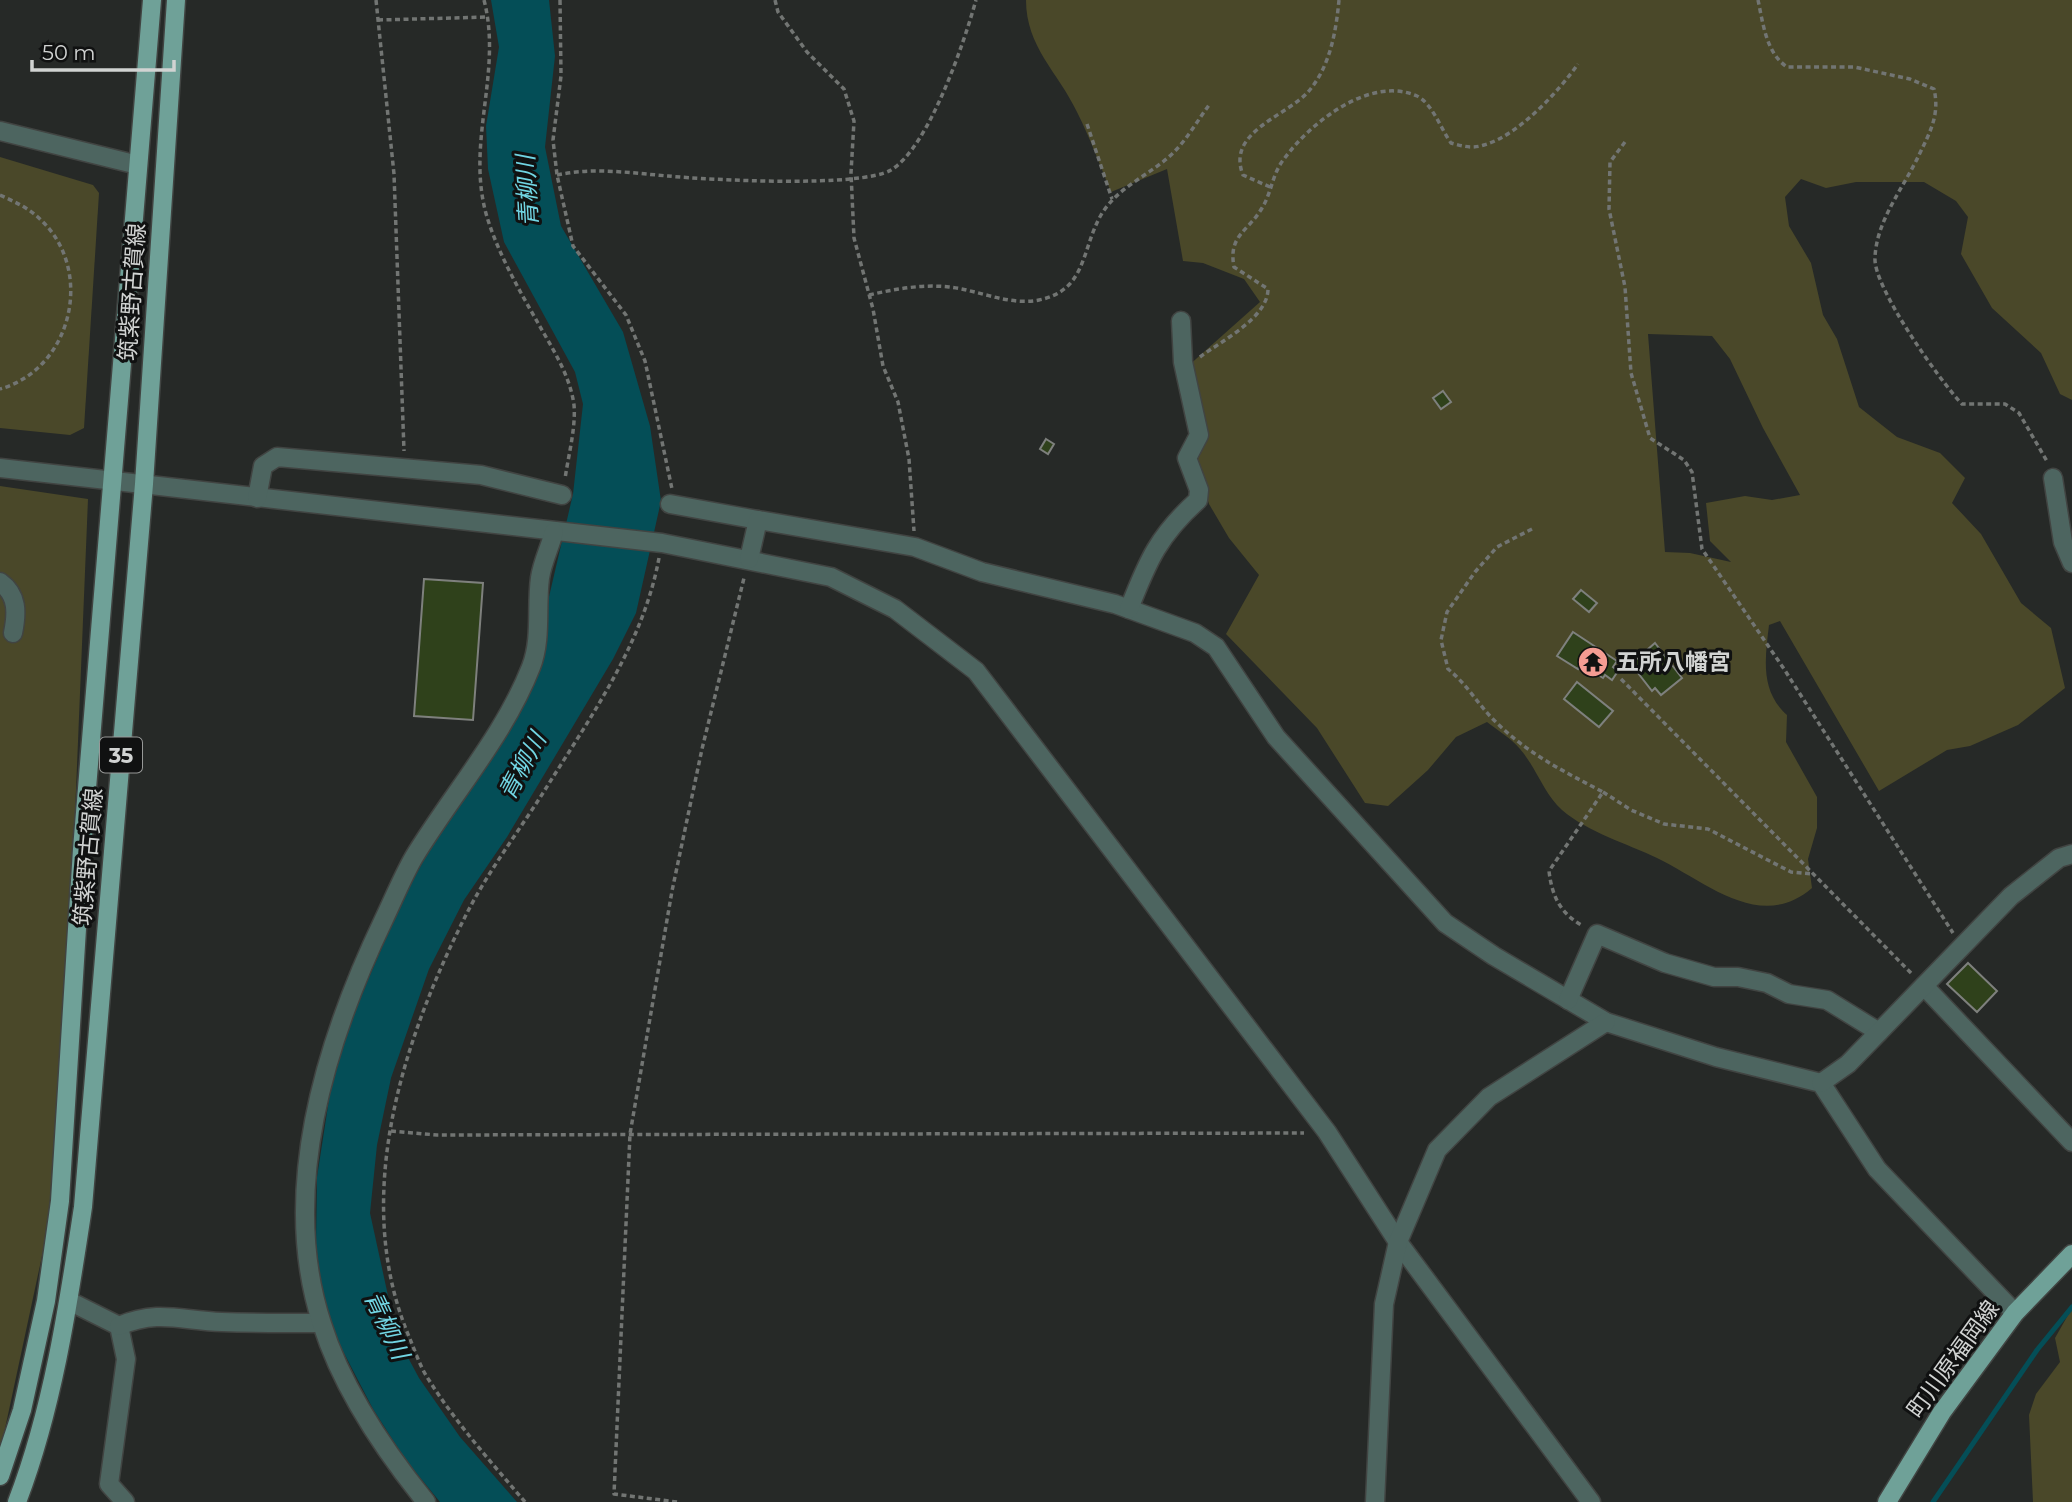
<svg xmlns="http://www.w3.org/2000/svg" width="2072" height="1502" viewBox="0 0 2072 1502" font-family="Montserrat,'Noto Sans JP',sans-serif">
	<style>
		.green { fill: #4a4829; fill-rule: evenodd }
		.water { fill: #044e57 }
		.lines { fill: none; stroke-linecap: round; stroke-linejoin: round }
		.stream { stroke: #044e57; stroke-width: 5 }
		.building { fill: #2f411b; stroke: #7e807d; stroke-width: 2 }
		.minor-casing { stroke: #414442; stroke-width: 21 }
		.major-casing { stroke: #414442; stroke-width: 21 }
		.path { stroke: #727573; stroke-width: 3.5; stroke-dasharray: 5 3.5; stroke-linecap: butt }
		.minor { stroke: #4d6560; stroke-width: 18 }
		.major { stroke: #6fa198; stroke-width: 18 }
		.labels { text-anchor: middle; dominant-baseline: central; stroke-width: 6; stroke-linejoin: round; paint-order: stroke }
		.shield { fill: #101111; stroke: #979998; stroke-width: 2 }
		.shield-label { font-size: 21px; font-weight: bold; fill: #d1d3d2 }
		.street-label { font-size: 23px; fill: #d1d3d2; stroke: #101111 }
		.poi-label { font-size: 23px; font-weight: bold; fill: #d1d3d2; stroke: #101111; text-anchor: start }
		.water-label { font-size: 24px; font-style: italic; fill: #71d5e3; stroke: #101111 }
	</style>
	<rect width="100%" height="100%" fill="#262927"/>
	<g class="green">
		<path d="M1026 0H2072V400L2060 394 2041 353 1992 308 1961 254 1968 217 1956 201 1924 182H1856L1826 188 1801 179 1785 197 1789 226 1811 263 1823 315 1837 339 1859 407 1897 437 1940 453 1965 478 1952 503 1981 534 2021 603 2051 628 2065 688 2018 725 1970 746 1947 750 1879 791 1780 621 1769 625C1765 659 1760 691 1787 715L1786 742 1817 797V828L1808 859 1812 888C1760 933 1705 881 1657 858 1626 843 1589 833 1562 810 1544 794 1536 767 1520 749 1511 738 1497 730 1487 722L1456 737 1428 770 1388 806 1365 803 1317 728 1226 634 1259 575 1229 538 1209 504 1196 463 1199 435 1187 367 1260 302 1244 279 1203 263 1183 261 1167 169 1111 192C1100 165 1090 138 1077 112 1058 72 1026 47 1026 0ZM1648 334 1712 336 1730 359 1763 428 1800 495 1772 500 1745 496 1706 503 1710 541 1731 562 1690 553 1665 552Z"/>
		<polygon points="0,157 93,185 99,193 84,428 70,435 0,428"/>
		<polygon points="0,486 88,499 73,863 48,1228 0,1452"/>
		<polygon points="2072,1308 2072,1502 2033,1502 2029,1415 2036,1394 2060,1362 2055,1338"/>
	</g>
	<polygon class="water" points="491,0 549,0 555,56 545,147 561,226 623,332 650,426 661,501 636,613 613,659 507,837 464,900 429,969 391,1078 377,1145 370,1213 397,1337 419,1378 460,1437 517,1502 440,1502 405,1459 373,1409 332,1330 324,1303 316,1245 317,1177 330,1093 350,1022 401,903 427,854 520,713 540,669 548,601 573,494 583,404 575,372 504,242 488,169 486,126 499,47"/>
	<g class="lines">
		<polyline class="stream" points="1933,1502 2037,1350 2072,1307"/>
	</g>
	<g class="building">
		<polygon points="1443,391 1451,402 1441,409 1433,398"/>
		<polygon points="1046,439 1054,444 1048,454 1040,449"/>
		<polygon points="424,579 483,583 473,720 414,716"/>
		<polygon points="1581,590 1597,603 1589,612 1573,599"/>
		<polygon points="1573,632 1617,661 1613,667 1618,671 1612,680 1605,675 1603,678 1581,664 1578,669 1557,656"/>
		<polygon points="1655,643 1682,678 1661,695 1655,688 1652,691 1631,664"/>
		<polygon points="1577,682 1613,711 1599,727 1564,699"/>
		<polygon points="1968,963 1997,991 1977,1012 1947,984"/>
	</g>
	<g class="lines">
		<g class="minor-casing">
			<g id="minor">
				<polyline points="0,131 138,165"/>
				<polyline points="0,468 662,543 831,577 895,609 976,671 1327,1132 1398,1242 1591,1502"/>
				<polyline points="2053,478 2063,542 2072,563"/>
				<polyline points="257,498 263,466 277,457 481,475 562,495"/>
				<polyline points="670,504 758,520"/>
				<polyline points="749,559 758,520 915,547 982,572 1115,604 1195,633 1216,647 1276,737 1445,923 1494,956 1606,1022 1716,1057 1821,1083 1877,1169 2015,1313"/>
				<path d="M0 582C18 595 17 613 13 633"/>
				<path d="M1129 609C1148 560 1159 535 1198 500L1199 490 1187 458 1199 435 1183 362 1181 321"/>
				<polyline points="1924,986 2072,1142"/>
				<polyline points="1568,1000 1597,934 1665,963 1714,977 1738,977 1767,983 1789,994 1827,1000 1879,1032"/>
				<polyline points="1821,1083 1848,1064 2011,896 2059,858 2072,854"/>
				<polyline points="69,1301 119,1326 126,1359 109,1484 125,1502"/>
				<path d="M119 1326C159 1309 182 1321 222 1322 255 1323 288 1323 321 1323"/>
				<path d="M426 1502C384 1450 342 1388 322 1324 278 1190 326 1040 384 919 394 898 403 876 414 857 453 793 504 736 531 667 542 639 536 607 540 578 542 563 550 547 554 532"/>
				<polyline points="1375,1502 1384,1304 1398,1242 1437,1150 1489,1097 1606,1022"/>
			</g>
		</g>
		<g class="major-casing">
			<g id="major">
				<polyline points="0,1476 22,1410 46,1301 60,1201 82,849 152,0"/>
				<path d="M17 1502C53 1408 68 1306 83 1207L144 484 176 0"/>
				<polyline points="1887,1502 1942,1412 2015,1313 2072,1254"/>
			</g>
		</g>
		<g class="path">
			<polyline points="376,0 394,174 404,451"/>
			<path d="M484 0C503 73 465 143 487 217 498 253 519 290 538 323 552 348 570 375 574 405 576 428 568 457 565 479"/>
			<polyline points="560,0 561,76 553,140 557,175 573,246 626,315 645,361 672,489"/>
			<polyline points="775,0 778,12 807,52 844,89 854,121 851,173 854,238 873,309 883,366 898,402 909,459 914,531"/>
			<path d="M1758 0C1763 23 1766 53 1787 67H1854L1910 79 1934 89C1940 115 1930 132 1919 155 1904 187 1876 221 1875 258 1873 287 1940 381 1962 404H2005L2019 413 2048 463"/>
			<polyline points="378,20 488,17"/>
			<polyline points="1087,124 1112,199"/>
			<polyline points="1625,142 1610,162 1609,209 1625,287 1631,373 1650,438 1684,460 1692,472 1702,549 1784,669 1953,933"/>
			<path d="M557 175C594 167 631 173 668 176 710 180 860 188 891 170 929 147 964 43 976 0"/>
			<path d="M1270 187 1243 175C1226 132 1285 117 1308 92 1330 67 1336 32 1339 0"/>
			<path d="M0 195C15 202 29 208 41 220 95 271 72 369 0 389"/>
			<path d="M869 295C895 289 922 284 949 287 978 290 1009 306 1039 300 1087 290 1081 250 1101 215 1118 186 1151 175 1174 152 1187 139 1198 120 1209 105"/>
			<path d="M1200 357C1221 341 1268 318 1268 289L1234 267C1228 235 1248 232 1262 208 1272 192 1272 174 1284 159 1310 123 1370 75 1417 96 1432 103 1441 129 1451 143 1462 146 1472 149 1484 145 1519 135 1558 92 1578 64"/>
			<path d="M1532 529 1497 547 1475 572 1447 612 1441 640 1448 669C1468 685 1480 708 1499 725 1530 755 1565 772 1603 792L1549 871C1552 897 1561 914 1583 926"/>
			<polyline points="1621,679 1912,974"/>
			<polyline points="1603,792 1631,810 1664,824 1708,829 1791,872 1812,874"/>
			<polyline points="391,1131 437,1135 1304,1133"/>
			<path d="M525 1502C491 1462 455 1422 427 1377 420 1366 415 1351 410 1339 350 1200 402 1041 467 913 488 872 518 832 543 793 589 719 643 645 659 558"/>
			<polyline points="677,1502 614,1494 630,1134 672,891 702,749 744,578"/>
		</g>
		<use href="#minor" class="minor"/>
		<use href="#major" class="major"/>
	</g>
	<defs>
		<g id="temple-disc" transform="scale(1.575)"><circle r="9.5" fill="#f59c93" stroke="#101111"/><path d="M0-6L5-2H3V0L6.5 2.5H4V6H1.5V3h-3V6H-4V2.5H-6.5L-3 0V-2H-5Z" fill="#111"/></g>
	</defs>
	<g fill-rule="evenodd">
		<use href="#temple-disc" x="1593" y="662"/>
	</g>
	<g class="labels">
		<rect class="shield" x="100" y="737.5" width="42" height="35" rx="5"/>
		<g class="shield-label">
			<text x="121" y="755">35</text>
		</g>
		<g class="street-label">
			<text transform="translate(132 292) rotate(-86)">筑紫野古賀線</text>
			<text transform="translate(88 857) rotate(-85)">筑紫野古賀線</text>
			<text transform="translate(1953 1359) rotate(-54)">町川原福岡線</text>
		</g>
		<g class="poi-label">
			<text x="1616" y="662">五所八幡宮</text>
		</g>
		<g class="water-label">
			<text transform="translate(527 191) rotate(-93)">青柳川</text>
			<text transform="translate(522 766) rotate(-62)">青柳川</text>
			<text transform="translate(387 1325) rotate(65)">青柳川</text>
		</g>
	</g>
	<path d="M32 60v10h142v-10" fill="none" stroke="#d1d3d2" stroke-width="3.5"/>
	<text x="42" y="60" font-size="21" fill="#d1d3d2" stroke="#101111" stroke-width="5" paint-order="stroke">50 m</text>
</svg>
